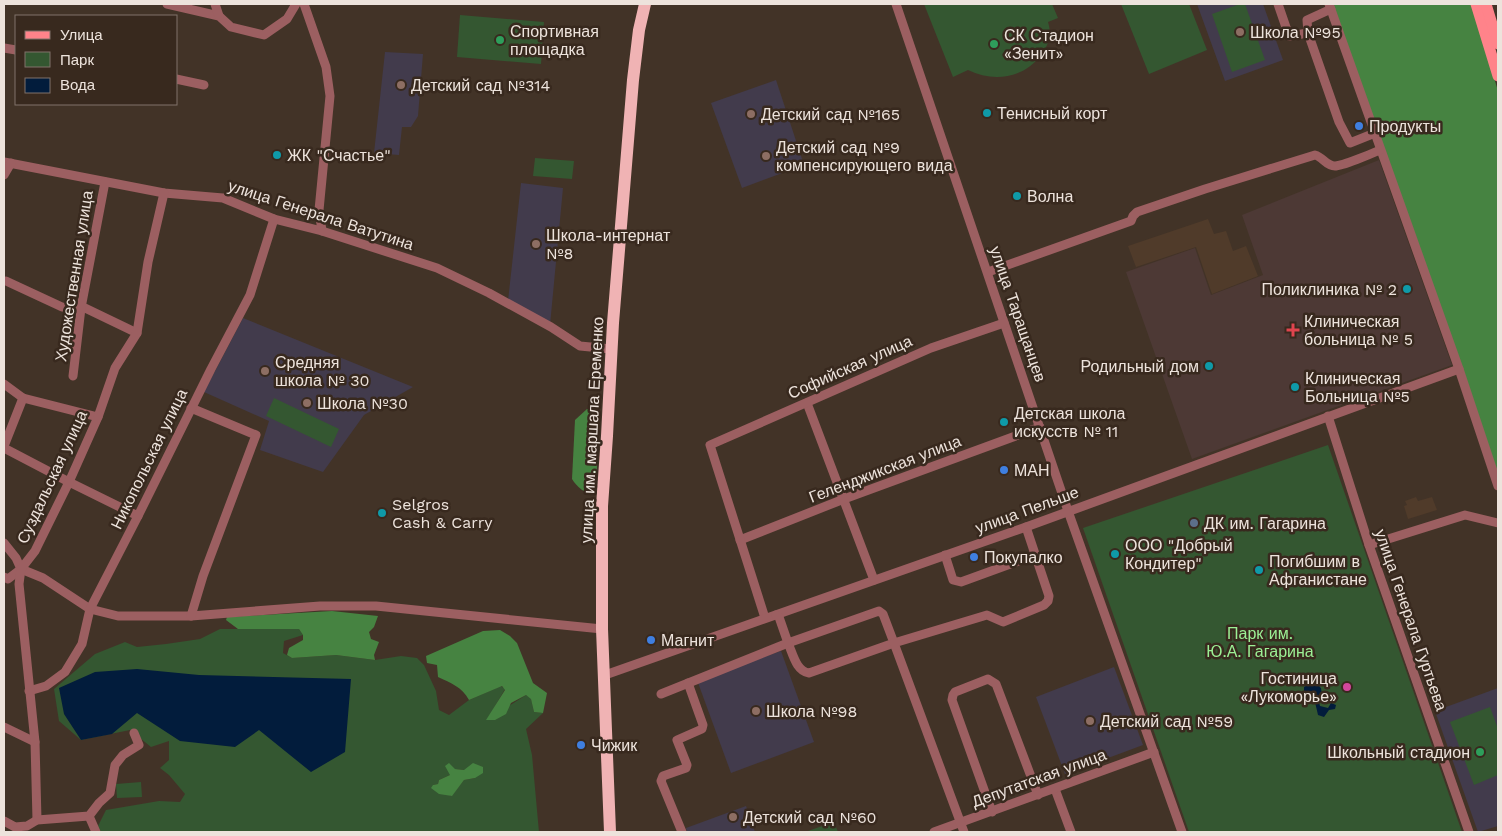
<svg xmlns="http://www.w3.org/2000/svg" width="1502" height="836" viewBox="0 0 1502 836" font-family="'Work Sans',sans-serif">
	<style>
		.built { fill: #503b2a }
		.education { fill: #423b4c }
		.medical { fill: #4d3935 }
		.green { fill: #345731; fill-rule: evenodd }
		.forest { fill: #468341 }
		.water { fill: #021c3c }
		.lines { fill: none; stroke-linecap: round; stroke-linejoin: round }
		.minor { stroke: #9c5f61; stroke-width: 9 }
		.major { stroke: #ff838a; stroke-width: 11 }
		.highway { stroke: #f0b3b4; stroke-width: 12 }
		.education-dot { fill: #8d6e63; stroke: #38291e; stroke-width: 2 }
		.leisure-dot { fill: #2e9e5b; stroke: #38291e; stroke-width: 2 }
		.culture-dot { fill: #0f9aa8; stroke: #38291e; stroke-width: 2 }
		.shop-dot { fill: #3f7fe0; stroke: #38291e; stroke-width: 2 }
		.health-dot { fill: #e0444e; stroke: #38291e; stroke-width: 2 }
		.service-dot { fill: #5c6f8a; stroke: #38291e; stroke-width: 2 }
		.hotel-dot { fill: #d1479c; stroke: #38291e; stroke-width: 2 }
		.labels { text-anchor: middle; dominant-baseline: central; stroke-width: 5; stroke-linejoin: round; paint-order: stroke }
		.poi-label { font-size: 16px; fill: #ede3dc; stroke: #38291e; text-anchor: start }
		.street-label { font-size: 16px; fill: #ede3dc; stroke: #38291e }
		.park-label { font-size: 16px; fill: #9cf095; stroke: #38291e }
	</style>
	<rect width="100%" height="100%" fill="#423327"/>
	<g class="built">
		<polygon points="1208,219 1214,234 1226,231 1233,251 1246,246 1258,276 1212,294 1196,247 1136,267 1128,246"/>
		<polygon points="1416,497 1418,501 1432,497 1437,510 1408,519 1404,506 1407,505 1405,501"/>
	</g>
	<g class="education">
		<polygon points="1197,4 1263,4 1283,60 1225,81"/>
		<polygon points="385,52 423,54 418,116 411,127 402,127 399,155 374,153"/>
		<polygon points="776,80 804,165 742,188 711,103"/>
		<polygon points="521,183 563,188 550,325 508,301"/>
		<polygon points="243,318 413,387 364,415 323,472 260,450 269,421 204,392"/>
		<polygon points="781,651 814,742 731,773 697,680"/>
		<polygon points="1114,667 1143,745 1065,774 1036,697"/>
		<polygon points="1498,688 1498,826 1478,832 1435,711"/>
		<polygon points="746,806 755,832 687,832 686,828"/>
	</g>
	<polygon class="medical" points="1379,160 1452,365 1192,459 1126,272 1195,248 1211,295 1263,275 1242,215"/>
	<g class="green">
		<path d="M924 4H1052L1058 18 1048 22C1052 35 1049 44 1041 55 1024 78 994 83 968 70L953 77Z"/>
		<polygon points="1121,4 1189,4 1207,50 1149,74"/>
		<polygon points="1240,4 1245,4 1265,60 1232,72 1212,14"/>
		<polygon points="460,15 544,22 541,64 457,57"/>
		<polygon points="535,158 574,161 572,179 533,176"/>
		<polygon points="274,398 339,429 331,447 266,416"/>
		<polygon points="1328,445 1462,832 1189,832 1083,528"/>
		<path d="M220 629H299L303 635 284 641 283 653 292 658 336 655 375 660 401 656 417 658 424 665 436 691 439 710 449 715 469 700 501 686 505 689 487 720 526 695 531 698 534 712 543 713 526 729 532 755 539 832H101L98 826 106 810 159 801 180 802 185 794 169 775 160 768 169 760V741L151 747 130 730 81 740 59 721 54 689 95 654 125 642 137 647 166 644 200 639ZM455 769 464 770 475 778 464 780 451 796 433 785 438 784 439 780 450 775Z"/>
		<polygon points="1490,707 1498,729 1498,775 1474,785 1450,722"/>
		<polygon points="141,782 142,797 117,798 116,784"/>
		<polygon points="834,822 838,832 805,832"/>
	</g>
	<g class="forest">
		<polygon points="1332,4 1472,4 1498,91 1498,477"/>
		<path d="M587 409H593L599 412 596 492 594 495C584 493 577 487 572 479L575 420Z"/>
		<polygon points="332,611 378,616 374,627 369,632 371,639 379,642 374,655 375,660 336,655 292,658 287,655 289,648 303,640 303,635 299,629 238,629 226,620 227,617"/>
		<path d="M500 630 510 636 517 643 533 683 547 693 543 713 534 712 531 699 526 695 511 703 506 714 495 720H486L505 690 502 686 469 700C462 687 451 683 438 677L437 665 427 663 426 656 483 631Z"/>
		<polygon points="449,763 455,769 464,770 473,763 483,767 483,773 475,778 464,780 452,796 439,794 431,788 433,785 438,784 439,780 450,775 445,766"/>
	</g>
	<g class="water">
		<polygon points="137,669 199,675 351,679 345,752 311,772 259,730 235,747 180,741 137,713 112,734 81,740 64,714 59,688 95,672"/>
		<polygon points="1312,683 1318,685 1321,688 1322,695 1318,699 1320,706 1328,708 1331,703 1336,705 1335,709 1329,710 1324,717 1318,715 1315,702 1307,700 1304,694 1304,687"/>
	</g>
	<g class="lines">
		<g class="minor">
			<polyline points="167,4 219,16 231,27 264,35 287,19 296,4"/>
			<polyline points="215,4 219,16"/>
			<polyline points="304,4 326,67 330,96 319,210 322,231"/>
			<polyline points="896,4 1068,511 1182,832"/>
			<polyline points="1278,4 1289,36 1308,33"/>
			<polyline points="1329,4 1459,369 1498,486"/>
			<polyline points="1331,9 1307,20 1308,33 1339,122 1350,143 1375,133"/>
			<polyline points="4,48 16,50"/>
			<polyline points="176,79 204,85"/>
			<polyline points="4,162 164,193 223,198 274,219 322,231 437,268 489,293 551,327 580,346 611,349"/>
			<polyline points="4,175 11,163"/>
			<path d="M988 272 1131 221 1133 216 1137 212 1205 189 1315 155C1323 157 1326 166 1335 166 1342 166 1371 154 1380 150"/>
			<polyline points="6,281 62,307 85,308 137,333"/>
			<polyline points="73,376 81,308 105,182"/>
			<polyline points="4,384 23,398 98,417"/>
			<polyline points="807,403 874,580"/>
			<polyline points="1328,416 1369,545 1469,832"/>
			<polyline points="4,446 23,398"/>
			<polyline points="4,448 69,482 138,516"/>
			<polyline points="740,540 844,499 1040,427"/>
			<polyline points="4,543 16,558 21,569"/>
			<polyline points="1369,545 1465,515 1498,523"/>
			<polyline points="945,555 953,580 961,582 1035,555"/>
			<polyline points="21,569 43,578 90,609 118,616 191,616 320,606 376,606 602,629"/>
			<polyline points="4,577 8,579 21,569"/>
			<path d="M879 611 883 614 894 643 809 673C796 671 793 654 788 643Z"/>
			<polyline points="191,616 203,576 256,435 191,408"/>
			<polyline points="765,618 710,445 931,348 1004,323"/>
			<polyline points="605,675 1026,527 1459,369"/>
			<polyline points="29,691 46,686 65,672 82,644 90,609 138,516 211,369 250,295 274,219"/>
			<polyline points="661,694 788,643 779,617 776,615"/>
			<polyline points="4,727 35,742"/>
			<polyline points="1055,789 1071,832"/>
			<polyline points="992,812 952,700 953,695 955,692 988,679 996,684 1038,795"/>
			<polyline points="89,816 96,832"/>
			<polyline points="37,820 35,742 19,584 21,569 35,551 69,482 98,417 115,368 137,333 148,262 164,193"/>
			<polyline points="4,821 15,827 27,826 37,820 89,816 99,803 110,793 115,765 123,755 139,745 134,733"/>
			<polyline points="682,832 661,781 663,776 686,768 687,765 677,740 702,729 703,725 688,683"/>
			<polyline points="934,832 1154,752"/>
			<polyline points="964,832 894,643 987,615 1003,622 1044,605 1048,601 1049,596 1026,527"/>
		</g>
		<g class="major">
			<polyline points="1476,4 1498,76"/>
			<polyline points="1486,4 1498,44"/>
		</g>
		<polyline class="highway" points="610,832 602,629 602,506 607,436 613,323 633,80 639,30 645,4"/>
	</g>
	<g class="education-dot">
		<circle cx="1240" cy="32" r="5"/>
		<circle cx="401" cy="85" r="5"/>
		<circle cx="751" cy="114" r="5"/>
		<circle cx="766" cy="156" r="5"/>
		<circle cx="536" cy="244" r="5"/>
		<circle cx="265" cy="371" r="5"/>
		<circle cx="307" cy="403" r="5"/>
		<circle cx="756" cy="711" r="5"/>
		<circle cx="1090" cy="721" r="5"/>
		<circle cx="733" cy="817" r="5"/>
	</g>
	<g class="leisure-dot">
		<circle cx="500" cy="40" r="5"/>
		<circle cx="994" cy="44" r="5"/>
		<circle cx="1480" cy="752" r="5"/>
	</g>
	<g class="culture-dot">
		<circle cx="987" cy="113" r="5"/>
		<circle cx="277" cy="155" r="5"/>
		<circle cx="1017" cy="196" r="5"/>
		<circle cx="1407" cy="289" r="5"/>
		<circle cx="1209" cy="366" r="5"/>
		<circle cx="1295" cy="387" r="5"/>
		<circle cx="1004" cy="422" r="5"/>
		<circle cx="382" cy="513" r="5"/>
		<circle cx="1115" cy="554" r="5"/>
		<circle cx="1259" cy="570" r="5"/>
	</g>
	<g class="shop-dot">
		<circle cx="1359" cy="126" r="5"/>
		<circle cx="1004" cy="470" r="5"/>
		<circle cx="974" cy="557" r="5"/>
		<circle cx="651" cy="640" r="5"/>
		<circle cx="581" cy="745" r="5"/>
	</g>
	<path class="health-dot" d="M1290.5 322.5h5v5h5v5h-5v5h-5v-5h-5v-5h5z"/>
	<circle class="service-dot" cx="1194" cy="523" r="5"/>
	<circle class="hotel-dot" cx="1347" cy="687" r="5"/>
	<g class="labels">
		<g class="poi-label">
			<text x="510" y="31">Спортивная<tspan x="510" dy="18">площадка</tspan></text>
			<text x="1250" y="32">Школа №95</text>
			<text x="1004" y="35">СК Стадион<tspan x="1004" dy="18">«Зенит»</tspan></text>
			<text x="411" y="85">Детский сад №314</text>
			<text x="997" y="113">Тенисный корт</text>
			<text x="761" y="114">Детский сад №165</text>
			<text x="1369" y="126">Продукты</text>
			<text x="776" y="147">Детский сад №9<tspan x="776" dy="18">компенсирующего вида</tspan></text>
			<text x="287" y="155">ЖК "Счастье"</text>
			<text x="1027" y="196">Волна</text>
			<text x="546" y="235">Школа-интернат<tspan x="546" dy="18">№8</tspan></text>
			<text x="1397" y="289" text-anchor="end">Поликлиника № 2</text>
			<text x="1304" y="321">Клиническая<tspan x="1304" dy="18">больница № 5</tspan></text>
			<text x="275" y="362">Средняя<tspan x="275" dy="18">школа № 30</tspan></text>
			<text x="1199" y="366" text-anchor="end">Родильный дом</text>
			<text x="1305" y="378">Клиническая<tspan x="1305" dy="18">Больница №5</tspan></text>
			<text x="317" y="403">Школа №30</text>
			<text x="1014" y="413">Детская школа<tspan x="1014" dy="18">искусств № 11</tspan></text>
			<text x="1014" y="470">МАН</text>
			<text x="392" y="504">Selgros<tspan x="392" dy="18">Cash &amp; Carry</tspan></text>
			<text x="1204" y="523">ДК им. Гагарина</text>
			<text x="1125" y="545">ООО "Добрый<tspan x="1125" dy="18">Кондитер"</tspan></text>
			<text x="984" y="557">Покупалко</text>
			<text x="1269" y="561">Погибшим в<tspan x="1269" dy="18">Афганистане</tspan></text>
			<text x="661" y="640">Магнит</text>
			<text x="1337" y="678" text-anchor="end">Гостиница<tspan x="1337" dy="18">«Лукоморье»</tspan></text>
			<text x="766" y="711">Школа №98</text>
			<text x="1100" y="721">Детский сад №59</text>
			<text x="591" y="745">Чижик</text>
			<text x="1470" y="752" text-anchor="end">Школьный стадион</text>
			<text x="743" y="817">Детский сад №60</text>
		</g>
		<g class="street-label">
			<text transform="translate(321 215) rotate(18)">улица Генерала Ватутина</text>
			<text transform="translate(74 276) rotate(-81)">Художественная улица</text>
			<text transform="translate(1018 314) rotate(71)">улица Таращанцев</text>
			<text transform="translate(850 367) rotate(-24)">Софийская улица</text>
			<text transform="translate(592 430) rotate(-87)">улица им. маршала Еременко</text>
			<text transform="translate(149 459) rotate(-64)">Никопольская улица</text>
			<text transform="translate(885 469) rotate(-21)">Геленджикская улица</text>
			<text transform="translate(52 477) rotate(-65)">Суздальская улица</text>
			<text transform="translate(1027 510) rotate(-20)">улица Пельше</text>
			<text transform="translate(1411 620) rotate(71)">улица Генерала Гуртьева</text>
			<text transform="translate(1039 778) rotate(-20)">Депутатская улица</text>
		</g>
		<g class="park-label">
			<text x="1260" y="633">Парк им.<tspan x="1260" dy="18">Ю.А. Гагарина</tspan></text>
		</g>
	</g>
	<rect width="1502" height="836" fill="none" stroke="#ede3dc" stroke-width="10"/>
	<rect x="15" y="15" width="162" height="90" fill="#38291e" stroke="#80736a"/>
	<rect x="25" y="31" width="25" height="8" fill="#ff838a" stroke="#80736a"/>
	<text x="60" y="40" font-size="15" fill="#ede3dc">Улица</text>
	<rect x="25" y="52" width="25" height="15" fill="#345731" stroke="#80736a"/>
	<text x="60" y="65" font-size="15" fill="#ede3dc">Парк</text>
	<rect x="25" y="78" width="25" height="15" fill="#021c3c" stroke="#80736a"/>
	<text x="60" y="90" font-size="15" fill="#ede3dc">Вода</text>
</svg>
